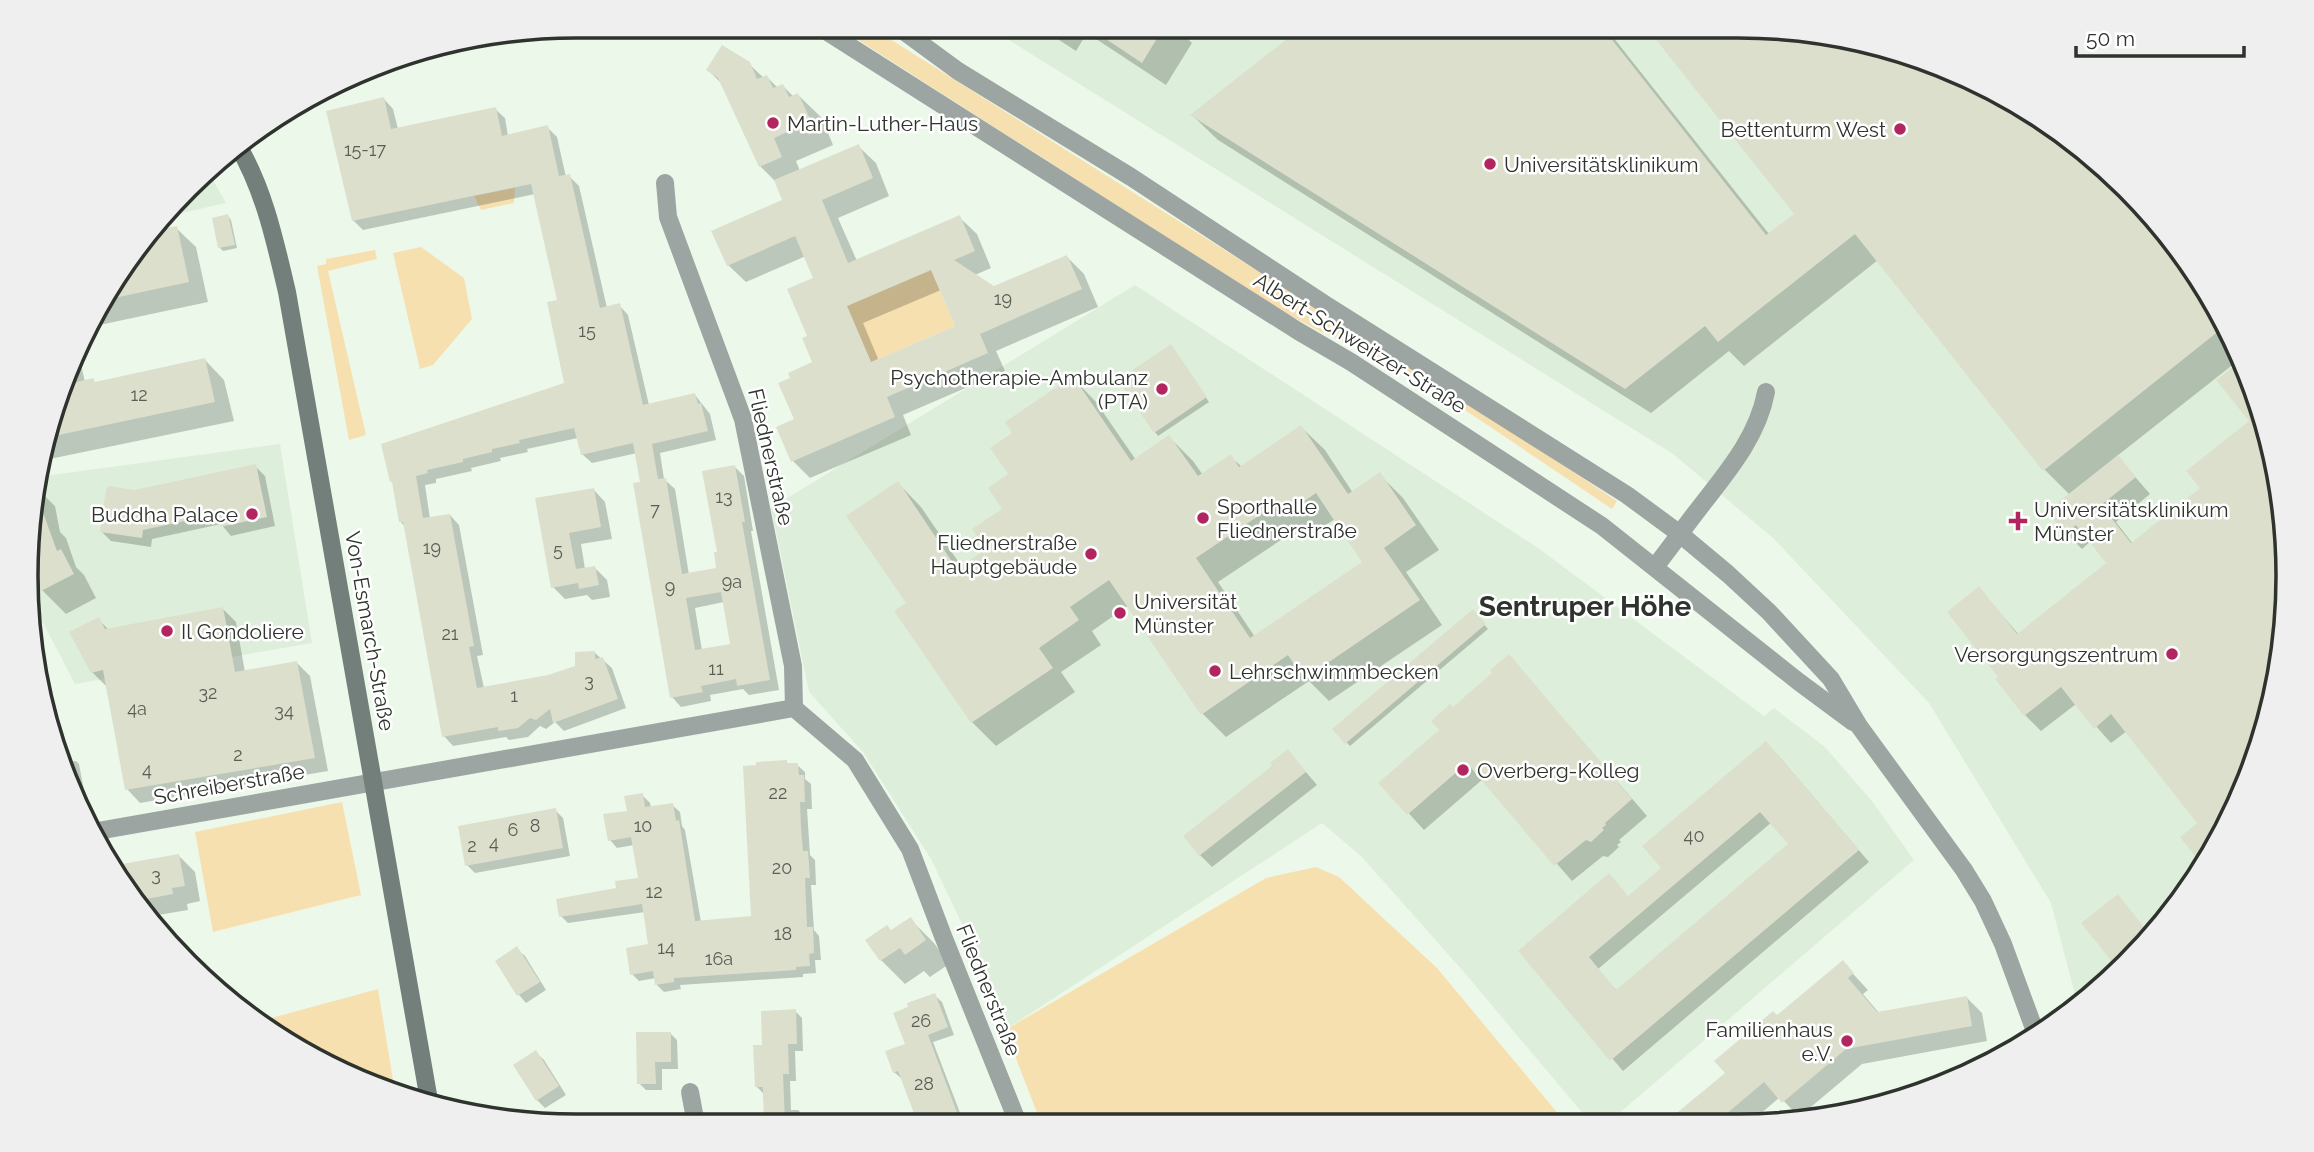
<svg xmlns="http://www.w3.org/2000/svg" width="2314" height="1152" viewBox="0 0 2314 1152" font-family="Raleway,sans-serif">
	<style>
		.built { fill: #ddefda }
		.green { fill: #f7e0b0 }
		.shadow { fill: #0003; fill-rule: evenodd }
		.building { fill: #dddfcd; fill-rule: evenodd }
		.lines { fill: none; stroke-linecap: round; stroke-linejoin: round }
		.minor { stroke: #9da5a2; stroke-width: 18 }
		.tertiary { stroke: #9da5a2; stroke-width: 18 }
		.secondary { stroke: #737f7a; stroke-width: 18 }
		.poi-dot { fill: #b2255e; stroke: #fff; stroke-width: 2.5 }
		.labels { text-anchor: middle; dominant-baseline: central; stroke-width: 5; stroke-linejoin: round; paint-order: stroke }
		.number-label { font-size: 18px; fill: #5a5e55 }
		.poi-label { font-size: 21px; fill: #2e332d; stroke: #fff; text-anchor: start }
		.street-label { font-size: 21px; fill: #2e332d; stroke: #fff }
		.district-label { font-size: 28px; font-weight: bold; fill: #2e332d; stroke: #fff }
		.rim { fill: none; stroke: #2e332d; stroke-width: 3.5 }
	</style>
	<rect width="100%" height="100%" fill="#ecf9ea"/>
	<g class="built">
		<polygon points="988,27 1774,27 1880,45 1981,83 2072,140 2151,213 2214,301 2258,399 2283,504 2287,612 2269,718 2231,819 2174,911 2078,1006 2051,903 1929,703 1773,538 1673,454"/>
		<polygon points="208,171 226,203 160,218 163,213"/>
		<polygon points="1135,285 1538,548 1764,716 1774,708 1825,747 1872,801 1914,860 1609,1122 1590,1122 1463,971 1361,856 1322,823 1005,1030 973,947 931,859 863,752 809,692 771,508"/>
		<polygon points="280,444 312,643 75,684 32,602 37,477"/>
	</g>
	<g class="green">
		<polygon points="838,27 871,27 1518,435 1617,501 1612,509 1404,369 1319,331 1282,311"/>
		<polygon points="515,188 514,203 481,210 474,196"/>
		<polygon points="421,247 464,278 472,319 433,365 420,369 393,253"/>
		<polygon points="375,250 377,259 328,271 366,435 349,440 317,266 326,264 326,259"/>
		<polygon points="931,270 955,326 871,362 847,306"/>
		<polygon points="342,802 361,895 213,932 195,832"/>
		<polygon points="1316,867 1339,877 1437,968 1565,1122 1041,1123 1005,1030 1266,878"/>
		<polygon points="378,989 395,1092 333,1069 264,1020"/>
	</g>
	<g class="shadow">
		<polygon points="1039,27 1176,27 1192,43 1166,85 1087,33 1076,51"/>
		<polygon points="1305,27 1605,27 1769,234 1796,214 1774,27 1880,45 1981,83 2072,140 2151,213 2214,301 2240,359 2117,456 2150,494 2116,522 2133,544 2203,489 2251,421 2219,381 2242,362 2258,399 2283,504 2287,612 2269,718 2231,819 2204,863 2182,837 2200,823 2127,731 2111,743 2076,704 2041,731 2025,715 2001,677 1979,588 2019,635 2109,563 2091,541 2082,549 2066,533 2070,495 2044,469 1878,260 1744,366 1729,351 1651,413 1218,140 1193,116"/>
		<path d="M749 64 764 78 767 77 778 88 783 86 794 97 798 95 822 118 833 145 796 161 800 171 858 146 876 163 889 196 838 218 857 261 959 217 977 234 991 268 975 275 994 288 1067 257 1084 274 1098 307 996 351 1005 371 903 415 911 435 810 478 793 461 796 420 792 378 815 363 810 337 815 279 806 256 746 282 728 265 785 201 777 183 760 166 724 86 708 70ZM941 290 958 327 879 361 863 323Z"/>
		<path d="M384 99 393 109 398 129 495 109 505 118 508 136 547 127 557 137 566 177 569 176 579 186 607 308 619 305 628 315 649 405 695 395 710 414 716 440 660 453 664 479 675 489 689 575 718 570 719 553 735 467 744 476 753 531H751L779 690 749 695 743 689 710 695 711 701 681 707 672 697 637 453 592 463 582 454 578 438 527 449 528 452 500 458 501 461 471 468 472 471 436 479V483L425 485 430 519 450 515 459 525 483 655 477 656 484 688 548 677 577 668 595 653 612 668 626 708 564 731 555 722 546 729 540 726 528 737 509 740 506 737 453 746 444 736 406 528 400 521 394 484 566 384 559 301 535 194 363 230 353 220ZM724 602 732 645 702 650 695 608Z"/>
		<polygon points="228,216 231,220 237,248 223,251 220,248"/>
		<polygon points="176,228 196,247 208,302 90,327 100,301 148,233"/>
		<polygon points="1174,350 1209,402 1158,436 1155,432"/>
		<polygon points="79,356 85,382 96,383 205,360 224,380 234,421 40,461"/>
		<path d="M1073 378 1096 402 1136 460 1169 437 1193 461 1203 475 1230 456 1242 467 1301 427 1325 450 1353 493 1380 475 1403 498 1439 550 1406 572 1442 625 1329 701 1309 681 1226 737 1203 714 1129 605 1092 631 1101 645 1061 672 1075 692 996 746 972 722 897 611 908 604 898 483 921 507 962 567 989 550 1005 509 1015 433ZM1335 519 1365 562 1255 637 1218 582 1302 526 1311 535Z"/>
		<polygon points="255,466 265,476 275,526 231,536 221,524 152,539 151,547 111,541 102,532 134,492"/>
		<polygon points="36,488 55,506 60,532 66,538 76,567 84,575 96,598 66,614 42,590 33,573"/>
		<polygon points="593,489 605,502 612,539 581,544 585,569 595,568 607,580 610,597 592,600 587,595 565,599 553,587 537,499"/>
		<polygon points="223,609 236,622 245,672 297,663 310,676 328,771 140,803 127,789 106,686 92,672 98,619 109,630"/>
		<polygon points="1473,612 1488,629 1350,746 1334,729"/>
		<polygon points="1509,656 1647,816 1619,840 1621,842 1617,845 1619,847 1608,857 1603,856 1572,881 1483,779 1424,830 1381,783 1441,731 1453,709 1495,674"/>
		<polygon points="1288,751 1317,785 1212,867 1200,855"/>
		<path d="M1777 754 1869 862 1623 1071 1520 951 1629 898 1664 869ZM1772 822 1790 844 1617 991 1598 969Z"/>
		<polygon points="76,761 79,764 85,796 76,797 66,762"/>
		<polygon points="786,762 789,765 797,765 805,772 805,779 811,784 812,809 807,809 810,855 815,860 816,885 811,885 814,930 819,936 821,960 815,960 816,973 803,974 803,977 680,985 681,989 664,992 657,985 656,978 639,981 632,974 650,946 645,912 568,923 561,916 640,879 634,845 617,848 610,840 642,795 650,803 651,808 672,805 680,812 682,826 685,830 701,922 753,918"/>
		<polygon points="555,810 563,818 570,856 475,873 467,865"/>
		<polygon points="179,856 195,872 200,901 187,904 188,910 152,916 117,867"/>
		<polygon points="910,919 934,943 949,964 930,977 924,971 905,984 881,960 868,941 891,932"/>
		<polygon points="517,949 525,956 546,990 526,1003 519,995 497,961"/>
		<polygon points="1842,962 1868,990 1863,994 1879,1013 1966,997 1982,1013 1987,1041 1862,1064 1799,1117 1780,1097 1752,1121 1670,1121 1727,1073 1777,1017"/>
		<polygon points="934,995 942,1002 954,1035 933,1042 962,1118 967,1116 974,1123 920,1124 902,1079 894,1072"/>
		<polygon points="795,1011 802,1018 803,1051 795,1051 796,1081 790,1081 791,1110 798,1110 805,1117 805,1124 766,1124 763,1093 756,1086 763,1047"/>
		<polygon points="670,1033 677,1040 678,1069 662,1069 662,1090 646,1090 639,1083"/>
		<polygon points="536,1053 544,1060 566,1095 545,1108 537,1100"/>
	</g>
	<g class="building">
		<polygon points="1088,27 1164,27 1142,63"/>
		<polygon points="1302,27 1602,27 1766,235 1794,214 1646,27 1774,27 1880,45 1981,83 2072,140 2151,213 2214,301 2225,326 2043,471 1855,234 1718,342 1705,326 1625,389 1190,115"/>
		<polygon points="722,45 750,62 757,79 767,75 773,88 783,84 789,97 798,93 811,121 774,138 782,157 759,167 718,78 706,70"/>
		<path d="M384 97 391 129 496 107 502 136 548 125 559 176 570 174 600 308 620 303 643 405 695 393 698 404 701 403 708 431 652 444 658 479 666 478 682 574 716 568 714 552H717L702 471 735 465 745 522H742L770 680 737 686 736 679 701 686 703 692 670 698 633 483 640 482 633 443 581 455 574 428 519 440 520 443 492 449V452L463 459V462L427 470 428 473 416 476 423 518 450 514 474 646 469 647 477 688 548 675 575 666V652L595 651V659L603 657 618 699 553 723 550 709 536 720 530 718 518 728 498 731V727L442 737 403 522H399L392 482H390L381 444 564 383 547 302 557 300 531 184 352 221 326 111ZM721 592 730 644 695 650 686 598Z"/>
		<path d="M859 144 873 178 822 200 848 263 960 215 975 251 954 260 994 286 1067 255 1082 289 980 334 988 353 887 397 895 417 791 462 776 427 794 419 778 383 790 378 788 373 812 362 802 338 807 336 787 289 813 278 795 236 727 266 711 231 782 200 774 180ZM931 270 955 326 871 362 847 306Z"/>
		<polygon points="228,214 235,245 218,248 212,218"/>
		<polygon points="177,226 189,282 100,301 150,231"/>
		<polygon points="1171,344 1207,397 1154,433 1118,380"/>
		<polygon points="205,358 215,402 49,437 69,384 93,378 95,382"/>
		<polygon points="2241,361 2258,399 2283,504 2287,612 2269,718 2231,819 2211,852 2199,861 2180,837 2197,823 2111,714 2094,729 2061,687 2024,716 1995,679 1998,677 1947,612 1979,586 2017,634 2106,563 2076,525 2065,534 2047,511 2118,455 2136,477 2101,505 2131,543 2200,488 2186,471 2249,421 2216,380"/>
		<path d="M1073 376 1131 461 1169 435 1198 476 1231 454 1239 467 1301 425 1348 494 1380 472 1416 525 1384 548 1420 600 1304 679 1288 655 1201 715 1109 580 1070 607 1079 620 1039 648 1053 668 971 723 894 611 906 603 846 516 898 481 957 569 986 549 972 529 1002 509 988 488 1008 474 990 448 1012 433 1005 422ZM1316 493 1362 562 1250 638 1196 558 1279 502 1287 513Z"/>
		<polygon points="256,464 267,517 220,527 217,514 143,530 142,538 100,532 106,489 109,486 134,490"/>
		<polygon points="594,488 601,527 569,533 576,569 595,566 599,585 579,589 578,583 551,588 535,498"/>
		<polygon points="37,496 57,551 61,549 74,574 41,591 33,576"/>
		<polygon points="223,607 235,672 297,661 315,758 125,790 103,670 91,673 69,632 99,617 105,629"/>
		<polygon points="1473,609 1486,624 1345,744 1332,729"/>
		<polygon points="1509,654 1632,799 1605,823 1606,825 1602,828 1604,830 1591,842 1586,840 1581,844 1554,866 1467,763 1407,815 1378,783 1439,730 1431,721 1450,704 1453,707 1492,673 1490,670"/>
		<path d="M1766 741 1859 850 1610 1061 1518 951 1609 873 1628 896 1661 868 1642 846ZM1760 812 1788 844 1616 990 1589 957Z"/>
		<polygon points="1288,749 1306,772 1199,856 1183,836 1272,766 1270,763"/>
		<polygon points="787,760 787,763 798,763 799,775 804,775 805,802 800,802 801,828 803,851 808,851 810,878 805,878 807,927 813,927 814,953 809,954 810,966 796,967 796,970 674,978 674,982 655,985 653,971 630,975 626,948 648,944 642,904 559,917 556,899 616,888 615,881 638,878 631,837 608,841 603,814 627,811 624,796 643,793 645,807 673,803 676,821 679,820 695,921 751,916 743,766 756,765 756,762"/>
		<polygon points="556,808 563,848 465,866 458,826"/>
		<polygon points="179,854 185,886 172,888 173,894 141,900 116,865"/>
		<polygon points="2118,894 2150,935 2117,968 2081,923"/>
		<polygon points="911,917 926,940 905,955 900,948 880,961 865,940 887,925 891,930"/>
		<polygon points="517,946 540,982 517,996 495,961"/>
		<polygon points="1843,960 1854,973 1848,978 1877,1012 1967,996 1972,1026 1846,1049 1782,1103 1764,1082 1718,1121 1667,1121 1725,1073 1714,1061 1773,1011 1777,1015"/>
		<polygon points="935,993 948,1027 928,1035 961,1123 918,1124 898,1071 893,1073 885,1051 905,1044 893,1013 908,1007 907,1003"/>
		<polygon points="796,1009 797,1044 788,1044 789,1074 783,1074 785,1124 764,1124 763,1087 755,1087 753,1045 762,1045 761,1011"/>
		<polygon points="636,1032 671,1032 671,1062 655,1062 656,1084 637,1084"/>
		<polygon points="536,1050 559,1086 536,1101 513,1065"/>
	</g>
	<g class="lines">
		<g class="minor">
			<polyline points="665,183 668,217 743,419 793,666 794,708"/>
			<path d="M1680 534C1711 489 1756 447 1766 392"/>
			<polyline points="92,832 794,708 855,760 910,849 943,936 1018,1123"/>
			<polyline points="690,1092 696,1124"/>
		</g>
		<g class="tertiary">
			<polyline points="818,26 1298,331 1351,362 1602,526 1799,682 1853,722"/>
			<polyline points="898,27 958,71 1131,177 1326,305 1627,495 1680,534 1728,574 1769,612 1831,679 1859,726 1964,870 1983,901 2003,944 2036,1034"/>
			<polyline points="1655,567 1680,534"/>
		</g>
		<path class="secondary" d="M237 144C264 189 275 241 287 292L430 1106"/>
	</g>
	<g class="poi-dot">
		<circle cx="773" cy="123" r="7"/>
		<circle cx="1900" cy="129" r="7"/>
		<circle cx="1490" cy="164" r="7"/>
		<circle cx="1162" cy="389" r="7"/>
		<circle cx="252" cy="514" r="7"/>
		<circle cx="1203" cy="518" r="7"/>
		<path d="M2014.5 510.5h7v7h7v7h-7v7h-7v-7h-7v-7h7z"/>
		<circle cx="1091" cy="554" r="7"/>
		<circle cx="1120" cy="613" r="7"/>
		<circle cx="167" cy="631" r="7"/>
		<circle cx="2172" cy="654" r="7"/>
		<circle cx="1215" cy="671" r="7"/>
		<circle cx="1463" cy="770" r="7"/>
		<circle cx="1847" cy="1041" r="7"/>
	</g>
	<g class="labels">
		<g class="number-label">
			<text x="365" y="149">15-17</text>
			<text x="1003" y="298">19</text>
			<text x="587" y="330">15</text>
			<text x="139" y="394">12</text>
			<text x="724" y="496">13</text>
			<text x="655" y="509">7</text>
			<text x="432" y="547">19</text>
			<text x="558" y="549">5</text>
			<text x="732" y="581">9a</text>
			<text x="670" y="586">9</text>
			<text x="450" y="633">21</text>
			<text x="716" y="668">11</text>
			<text x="589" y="680">3</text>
			<text x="208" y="692">32</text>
			<text x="514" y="695">1</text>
			<text x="137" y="708">4a</text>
			<text x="284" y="710">34</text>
			<text x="238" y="754">2</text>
			<text x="147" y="769">4</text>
			<text x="778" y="792">22</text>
			<text x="535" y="825">8</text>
			<text x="643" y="825">10</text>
			<text x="513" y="829">6</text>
			<text x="1694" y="835">40</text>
			<text x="494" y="842">4</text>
			<text x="472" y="845">2</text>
			<text x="782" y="867">20</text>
			<text x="156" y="874">3</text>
			<text x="654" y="891">12</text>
			<text x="783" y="933">18</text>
			<text x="666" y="947">14</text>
			<text x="719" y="958">16a</text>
			<text x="921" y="1020">26</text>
			<text x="924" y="1083">28</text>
		</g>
		<g class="poi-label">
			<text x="787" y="123">Martin-Luther-Haus</text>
			<text x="1886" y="129" text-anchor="end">Bettenturm West</text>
			<text x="1504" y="164">Universitätsklinikum</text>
			<text x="1148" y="377" text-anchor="end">Psychotherapie-Ambulanz<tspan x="1148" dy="24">(PTA)</tspan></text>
			<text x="1217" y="506">Sporthalle<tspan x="1217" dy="24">Fliednerstraße</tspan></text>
			<text x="2034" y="509">Universitätsklinikum<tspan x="2034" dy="24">Münster</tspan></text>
			<text x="238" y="514" text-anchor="end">Buddha Palace</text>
			<text x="1077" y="542" text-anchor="end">Fliednerstraße<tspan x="1077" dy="24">Hauptgebäude</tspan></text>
			<text x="1134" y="601">Universität<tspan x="1134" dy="24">Münster</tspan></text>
			<text x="181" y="631">Il Gondoliere</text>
			<text x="2158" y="654" text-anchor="end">Versorgungszentrum</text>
			<text x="1229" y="671">Lehrschwimmbecken</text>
			<text x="1477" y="770">Overberg-Kolleg</text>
			<text x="1833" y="1029" text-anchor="end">Familienhaus<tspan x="1833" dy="24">e.V.</tspan></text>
		</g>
		<g class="street-label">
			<text transform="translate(1360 343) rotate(32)">Albert-Schweitzer-Straße</text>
			<text transform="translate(771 457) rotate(77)">Fliednerstraße</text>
			<text transform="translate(370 631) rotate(80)">Von-Esmarch-Straße</text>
			<text transform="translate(229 784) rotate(-10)">Schreiberstraße</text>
			<text transform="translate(989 990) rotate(68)">Fliednerstraße</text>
		</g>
		<g class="district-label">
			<text x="1585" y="606">Sentruper Höhe</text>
		</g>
	</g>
	<path d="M0 0H2314V1152H0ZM576 38H1738A538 538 0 0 1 2276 576V576A538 538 0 0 1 1738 1114H576A538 538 0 0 1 38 576V576A538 538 0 0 1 576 38Z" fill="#eeefee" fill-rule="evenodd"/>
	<path class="rim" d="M576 38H1738A538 538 0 0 1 2276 576V576A538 538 0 0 1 1738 1114H576A538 538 0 0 1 38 576V576A538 538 0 0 1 576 38Z"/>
	<path d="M2076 46v10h168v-10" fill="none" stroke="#2e332d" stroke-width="3.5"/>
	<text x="2086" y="46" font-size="21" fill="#2e332d" stroke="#ffffff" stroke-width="5" paint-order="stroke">50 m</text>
</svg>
